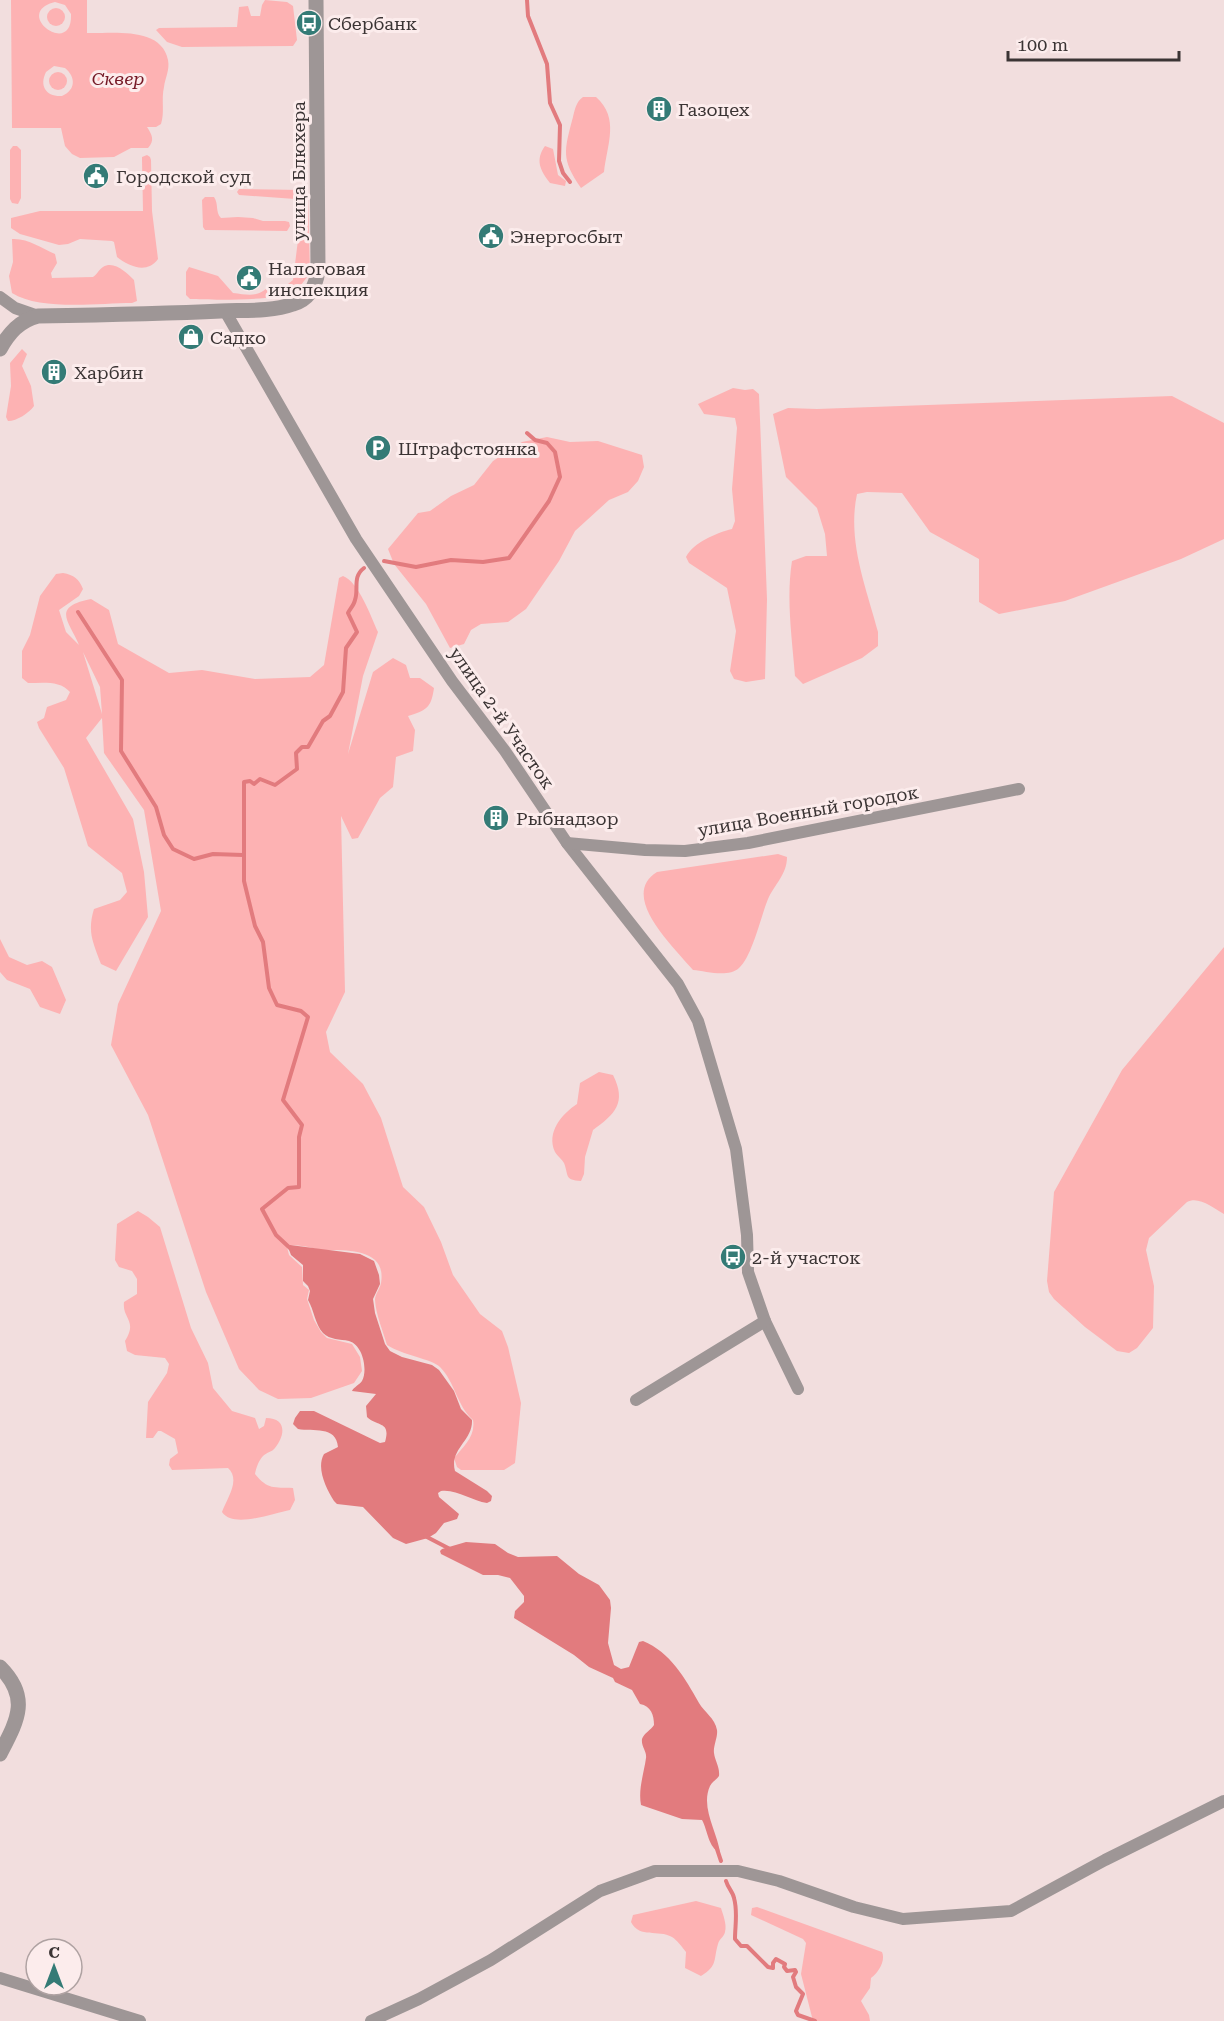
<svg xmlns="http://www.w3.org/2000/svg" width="1224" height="2021" viewBox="0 0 1224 2021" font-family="'Roboto Serif',serif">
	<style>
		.green { fill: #fdb2b3; fill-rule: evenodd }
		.water { fill: #e27b7e }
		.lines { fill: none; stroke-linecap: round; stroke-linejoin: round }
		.stream { stroke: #e27b7e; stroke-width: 4 }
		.minor { stroke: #9e9696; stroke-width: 12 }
		.tertiary { stroke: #9e9696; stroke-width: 15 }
		.labels { text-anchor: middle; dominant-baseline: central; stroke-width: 6; stroke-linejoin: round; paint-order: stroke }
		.poi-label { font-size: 18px; fill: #3b3434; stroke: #fcecec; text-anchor: start }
		.park-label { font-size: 18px; font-style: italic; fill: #751825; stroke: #fcecec }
		.street-label { font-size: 18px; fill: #3b3434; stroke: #fcecec }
	</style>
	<rect width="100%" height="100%" fill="#f2dede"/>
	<g class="green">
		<path d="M11 0H87V33C112 34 161 26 168 60 170 70 165 78 164 87 161 100 165 112 161 124L156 127H147C152 135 155 140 148 148H131L114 157 80 158 72 154 65 146 61 128H12ZM55 2 65 5 71 14C73 59 11 13 55 2ZM54 66 65 68C76 77 76 90 62 96 46 97 39 86 46 72Z"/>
		<polygon points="265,0 287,2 293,6 297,40 293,46 182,47 167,42 156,30 159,28 237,27 239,7 248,6 251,16 260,16 262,5"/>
		<circle cx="56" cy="17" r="9"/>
		<circle cx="58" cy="81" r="9"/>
		<path d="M583 97H596C620 118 607 145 604 172L581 188C561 159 564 151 573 117 575 109 576 102 583 97Z"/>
		<polygon points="13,146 17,146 21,150 21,198 18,204 12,203 10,199 10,150"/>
		<path d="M545 146 553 149 558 175 566 181 565 186 550 183C540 170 535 160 545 146Z"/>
		<path d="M147 155 150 157 151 160 152 211 158 259C147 274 130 267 117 257L114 242 112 241 80 239 68 244 59 245 20 234 11 228V218L40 211H143L142 160V157Z"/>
		<path d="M239 189 303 190 308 197 310 273C305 280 299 289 290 293 271 301 212 300 190 299L186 295V272L189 267 218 276 233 293C249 295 258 298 270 285L288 284 293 280 298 240 295 199 239 195 237 192Z"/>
		<path d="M205 197H214C219 204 215 212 221 218L238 217 253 218 263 221H285L289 222 290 226 287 231 205 230 203 227 202 200Z"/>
		<path d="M12 239C28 238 41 248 55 254L57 263 51 273 52 278 93 277C98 274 98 270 103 267 114 260 127 273 134 280L137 301 132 303C99 303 40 311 12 293L9 276 13 262Z"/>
		<path d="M22 349 27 354 22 366 31 386 34 406C29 413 17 421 8 421L6 417 11 386 10 363Z"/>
		<path d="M733 388 745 390 753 389 759 394 767 599 765 679 746 682 734 679 730 671 736 631 727 588 689 563 686 557C693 543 716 533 732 529L735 521 732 489 737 428 735 418 704 414 698 404Z"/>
		<path d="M1172 396 1224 423V539L1181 559 1065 601 999 614 979 602V559L930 532 902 493 867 492 857 494C847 541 866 587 878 632V646L862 658 803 684 795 676C792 637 786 599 792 561L806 556H827L825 534 817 508 786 477 773 414 788 408 817 409Z"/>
		<polygon points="547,437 570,442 598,441 642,455 644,467 638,481 628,492 609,500 575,531 559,561 526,609 508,622 481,624 471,630 464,644 450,648 426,604 394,564 388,549 418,513 430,511 451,496 474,485 493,461 522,442"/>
		<path d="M63 573C74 575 79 579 83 589L79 596 59 610 66 632 79 645C70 622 50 607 91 599L109 610 118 644 169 673 202 670 255 679 310 677 324 665 339 578 343 576C359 582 371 617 378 632L363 676 348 754 373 672 393 658 406 665 410 678H420L434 688C431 708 427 710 408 716L415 730 413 751 396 757 393 787 380 798 358 838 352 839 341 816 345 992 326 1032 330 1052 363 1084 381 1118 403 1187 424 1207 441 1242 453 1275 480 1314 502 1331 508 1347 521 1403 515 1463 504 1470H461L457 1467 454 1458C463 1447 476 1436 473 1420 457 1406 455 1382 440 1367 432 1359 402 1355 387 1345 383 1331 376 1315 375 1300 375 1294 380 1289 381 1283 387 1248 346 1250 323 1250 313 1249 295 1242 287 1247L289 1255 302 1267 303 1285 309 1290 307 1299 314 1320 321 1332 327 1338 352 1344 360 1357 362 1371 354 1383 311 1398 278 1399 259 1390 239 1369 206 1292 148 1115 111 1045 118 1004 161 911 144 810 104 753 102 718 86 738 133 819 144 872 148 917 116 971 101 964C93 942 87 932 94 909L120 900 127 892 122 873 88 846 64 768 39 728 37 722 44 718 47 707 66 700 70 692C60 680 42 683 28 683L22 678V651L30 635 40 596 56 574ZM83 652 100 687 102 714Z"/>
		<path d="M778 854 787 857C787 874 775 884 768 899 761 916 752 957 739 968 728 978 706 971 693 970 675 948 618 896 657 872Z"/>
		<polygon points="0,939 9,957 27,965 42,961 52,967 66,1000 60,1014 40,1007 30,989 7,980 0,972"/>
		<path d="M1224 947V1214C1213 1208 1199 1196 1187 1202L1149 1238 1146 1250 1154 1286 1153 1328 1137 1348 1129 1353 1117 1351 1085 1327 1054 1299 1049 1292 1047 1281 1054 1192 1122 1070Z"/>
		<path d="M599 1072 613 1075C627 1103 615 1114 593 1130L585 1157 584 1174 581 1181C564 1180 569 1176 564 1163 562 1159 557 1156 555 1152 546 1132 562 1114 577 1104L580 1083Z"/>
		<path d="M138 1211 148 1217 160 1227 191 1328 208 1363 213 1388 232 1411 255 1418 259 1429 264 1426 266 1418C286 1418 286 1434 275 1448 272 1452 267 1452 263 1456 259 1460 256 1468 255 1474 268 1490 274 1487 293 1488L295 1500 290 1510C273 1513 233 1529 222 1512 227 1498 241 1480 228 1468L172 1470 169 1465 170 1459 178 1453 175 1439 161 1431H158L153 1438H146L148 1402 167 1373 169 1364 165 1358 135 1355 127 1351 125 1341C138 1320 122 1319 124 1302L137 1294V1279L132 1271 119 1267 115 1260 117 1224Z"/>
		<path d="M696 1901 721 1908C723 1915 727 1924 725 1932 724 1937 719 1939 718 1944 713 1961 718 1965 701 1976L685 1968 686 1952C682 1947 677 1940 672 1937 658 1929 640 1939 631 1922L633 1915Z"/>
		<path d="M757 1907 882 1952C886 1961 878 1973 871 1978L870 1988 861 2001 869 2015 870 2021H813L801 1974 806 1943 803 1939 751 1915 752 1908Z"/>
	</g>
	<g class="water">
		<path d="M290 1245 360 1254 374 1261 379 1275 380 1284 373 1299 375 1313 385 1344 390 1351 402 1357 432 1365 439 1370 454 1391 461 1409 472 1420C473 1441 449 1449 455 1471L487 1491 492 1496 491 1501 487 1503C472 1501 457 1489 441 1491L438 1493 439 1497 459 1514 457 1519 444 1523 436 1533 428 1538 406 1544 393 1538 363 1507 337 1504 334 1501C326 1488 316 1468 324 1454L338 1447C336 1425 313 1432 298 1429L293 1424 295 1418 300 1411H314L380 1443 385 1442C391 1421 378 1427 367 1417L366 1406 376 1394 352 1391C354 1387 359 1385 362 1381 368 1370 363 1345 349 1341 340 1339 330 1340 323 1333 315 1324 314 1310 308 1300L310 1291 308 1286 303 1281V1265L291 1255 288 1247Z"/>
		<path d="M466 1542 495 1544 508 1553 518 1557 557 1556 579 1574 599 1585 610 1600 611 1608 608 1643 614 1665 621 1669 629 1667 639 1642 643 1641C670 1652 685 1678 699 1703 704 1712 715 1718 717 1730 718 1737 713 1746 714 1753 715 1761 720 1767 719 1776 716 1780 712 1782 710 1786 700 1808 718 1833 720 1853 708 1847 708 1831 702 1820L682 1819 641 1805C638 1789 644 1773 646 1758 647 1751 641 1747 642 1739 644 1733 651 1730 654 1725 654 1715 651 1706 640 1704L632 1690 615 1682 613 1678 589 1667 574 1655 514 1618 515 1611 524 1602V1596L510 1578 498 1575H483L441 1554 440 1551 442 1549Z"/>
	</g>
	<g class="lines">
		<g class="stream">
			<polyline points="527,0 528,16 547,64 550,103 560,125 559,161 563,173 570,182"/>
			<polyline points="384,561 416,567 451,560 483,562 509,558 549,501 560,477 555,452 547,443 535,440 527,433"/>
			<polyline points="78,612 122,680 121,751 156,807 164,835 173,849 194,859 213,854 243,855"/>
			<path d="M291 1249 276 1235 262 1209 288 1188 299 1187V1137L302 1125 283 1100 308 1017 301 1011 277 1005 269 988 263 942 255 926 244 881V782L250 781 254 784 260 779 275 785 297 769 296 753 302 747H308L323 721 330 716 343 692 346 648 357 632 348 613C350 609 354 605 355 600 359 589 352 577 364 568"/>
			<polyline points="425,1536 450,1549"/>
			<polyline points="717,1849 721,1861"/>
			<path d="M726 1881C728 1888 733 1892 734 1898 738 1912 735 1925 735 1939L741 1946H747L768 1967 773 1968V1963L776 1959 785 1964 784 1967 787 1971 795 1970 796 1972 793 1977 796 1987 803 1994 796 2011 798 2015 815 2021"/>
		</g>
		<g class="minor">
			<polyline points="0,297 15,308 38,316"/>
			<polyline points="225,311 356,539 452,681 505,751 567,843 678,984 698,1021 736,1149 747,1235 748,1272 765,1321 798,1389"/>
			<polyline points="567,843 645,850 685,851 748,843 1019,789"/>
			<polyline points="636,1400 765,1321"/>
			<polyline points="0,1978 140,2021"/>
			<polyline points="371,2021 419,1999 491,1960 600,1891 655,1871 738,1871 779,1881 854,1907 903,1919 1011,1911 1105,1860 1224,1801"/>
		</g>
		<g class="tertiary">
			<path d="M0 349C9 333 19 321 38 316 99 315 160 314 221 311 243 310 271 312 293 304 310 299 316 286 318 270L316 0"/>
			<path d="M0 1667C31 1698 17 1721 0 1754"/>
		</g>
	</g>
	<defs>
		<g id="bus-disc" transform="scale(1.35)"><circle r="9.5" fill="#347b76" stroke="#fcecec"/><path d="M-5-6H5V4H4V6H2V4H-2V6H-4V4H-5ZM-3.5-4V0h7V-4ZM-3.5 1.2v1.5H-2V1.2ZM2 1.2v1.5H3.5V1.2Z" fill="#fff"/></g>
		<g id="building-disc" transform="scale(1.35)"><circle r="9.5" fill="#347b76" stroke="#fcecec"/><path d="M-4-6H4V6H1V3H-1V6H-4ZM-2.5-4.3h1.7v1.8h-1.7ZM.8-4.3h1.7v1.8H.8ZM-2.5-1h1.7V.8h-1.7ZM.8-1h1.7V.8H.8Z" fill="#fff"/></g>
		<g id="civic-disc" transform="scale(1.35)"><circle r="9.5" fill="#347b76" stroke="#fcecec"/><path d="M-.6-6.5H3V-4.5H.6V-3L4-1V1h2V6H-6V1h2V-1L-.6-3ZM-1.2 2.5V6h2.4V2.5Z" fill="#fff"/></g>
		<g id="shop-disc" transform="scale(1.35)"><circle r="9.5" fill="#347b76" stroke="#fcecec"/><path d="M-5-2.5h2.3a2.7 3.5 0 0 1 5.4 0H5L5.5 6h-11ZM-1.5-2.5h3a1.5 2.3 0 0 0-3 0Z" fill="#fff"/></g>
		<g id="parking-disc" transform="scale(1.35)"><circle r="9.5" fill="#347b76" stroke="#fcecec"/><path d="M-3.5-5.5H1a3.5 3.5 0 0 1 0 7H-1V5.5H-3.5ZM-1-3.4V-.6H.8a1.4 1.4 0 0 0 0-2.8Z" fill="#fff"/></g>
	</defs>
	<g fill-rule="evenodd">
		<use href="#bus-disc" x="309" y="23"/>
		<use href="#building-disc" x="659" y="109"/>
		<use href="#civic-disc" x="96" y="176"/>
		<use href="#civic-disc" x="491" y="236"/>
		<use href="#civic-disc" x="249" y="278"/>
		<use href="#shop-disc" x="191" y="337"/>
		<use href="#building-disc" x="54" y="372"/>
		<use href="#parking-disc" x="378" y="448"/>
		<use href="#building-disc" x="496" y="818"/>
		<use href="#bus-disc" x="733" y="1257"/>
	</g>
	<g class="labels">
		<g class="poi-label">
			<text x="328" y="23">Сбербанк</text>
			<text x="678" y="109">Газоцех</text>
			<text x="116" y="176">Городской суд</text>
			<text x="510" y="236">Энергосбыт</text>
			<text x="268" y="268">Налоговая<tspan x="268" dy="21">инспекция</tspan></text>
			<text x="210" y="337">Садко</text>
			<text x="74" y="372">Харбин</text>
			<text x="398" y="448">Штрафстоянка</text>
			<text x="516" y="818">Рыбнадзор</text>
			<text x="752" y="1257">2-й участок</text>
		</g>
		<g class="park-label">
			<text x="118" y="78">Сквер</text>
		</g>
		<g class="street-label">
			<text transform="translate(298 171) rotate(-90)">улица Блюхера</text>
			<text transform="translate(502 718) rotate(55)">улица 2-й Участок</text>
			<text transform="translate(808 811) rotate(-10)">улица Военный городок</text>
		</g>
	</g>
	<g transform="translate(54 1967)"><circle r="28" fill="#fcecec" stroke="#afa2a2" stroke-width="1.5"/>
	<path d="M0-4.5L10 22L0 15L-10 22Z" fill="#347b76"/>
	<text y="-9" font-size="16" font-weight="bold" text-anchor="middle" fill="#3b3434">С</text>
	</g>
	<path d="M1008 51v9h171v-9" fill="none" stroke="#3b3434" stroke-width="3"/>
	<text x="1017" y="51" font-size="18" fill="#3b3434" stroke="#fcecec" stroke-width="4.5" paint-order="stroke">100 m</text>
</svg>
